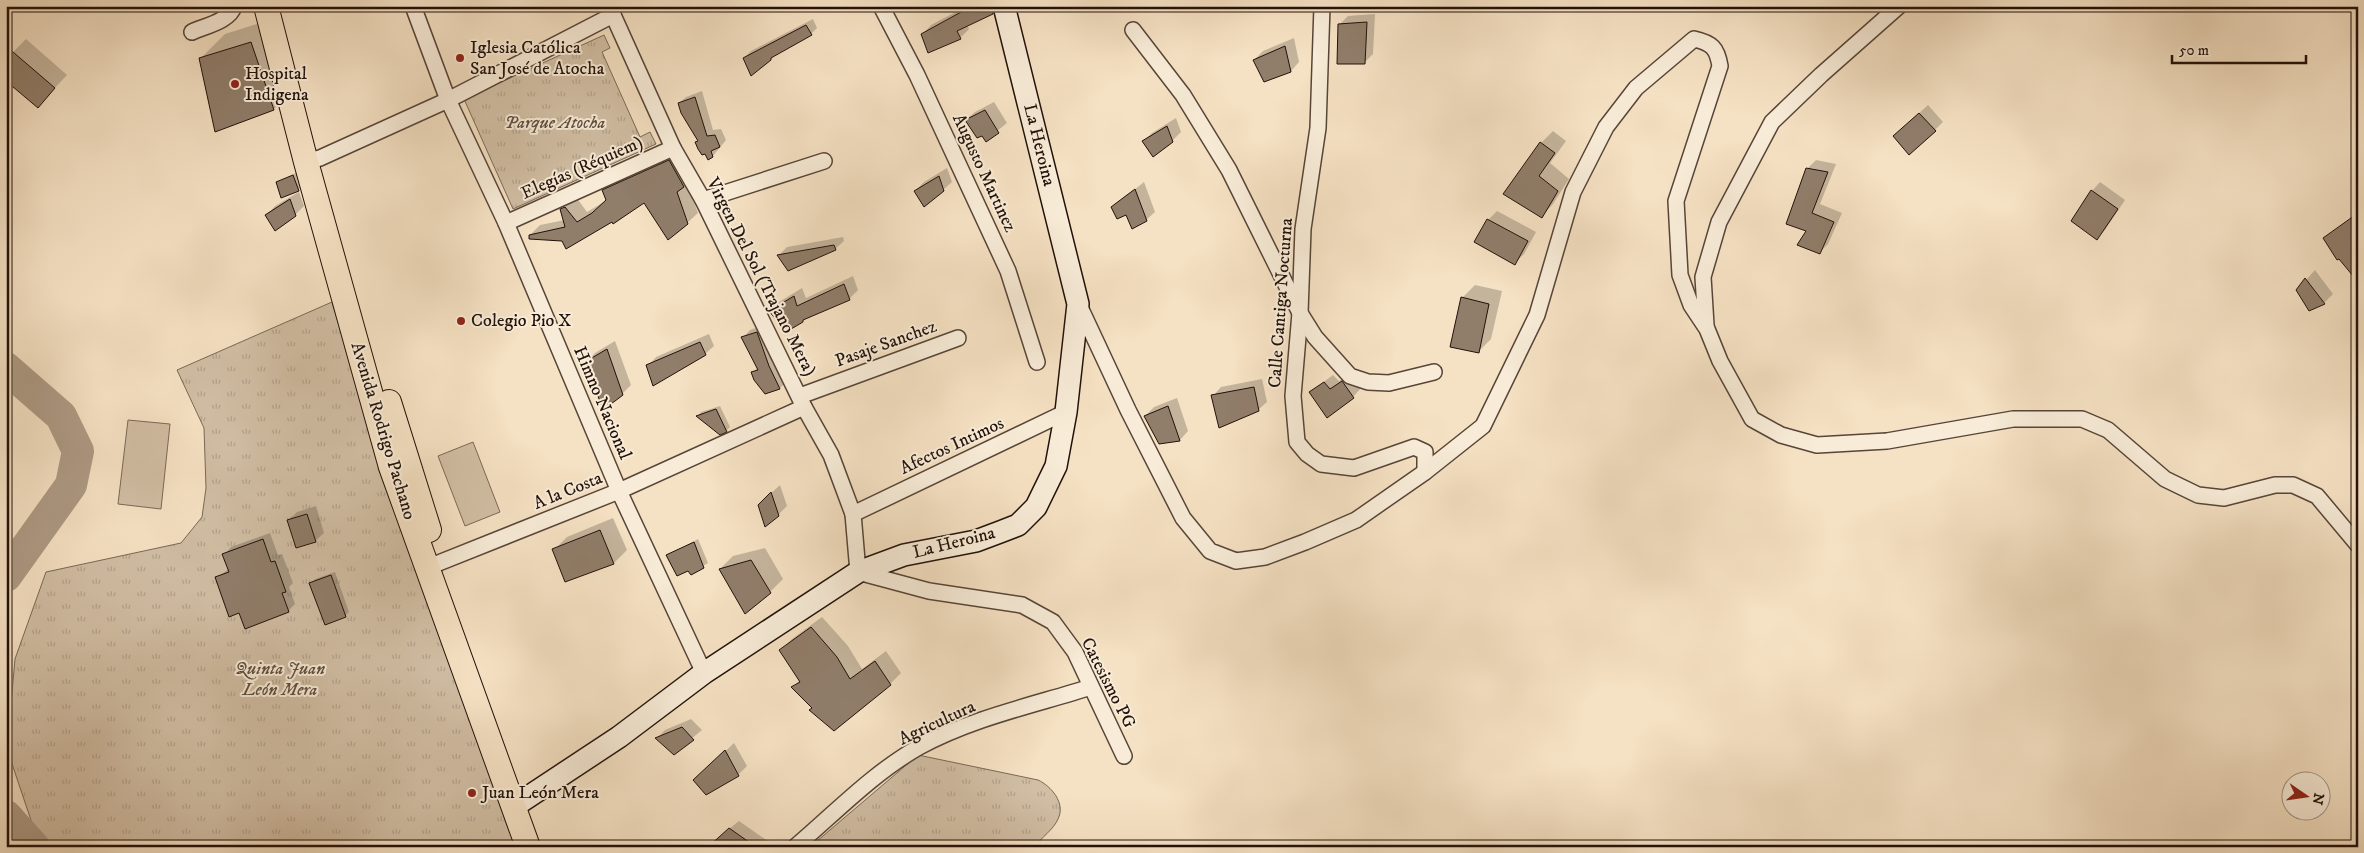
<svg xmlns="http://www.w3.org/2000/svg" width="2364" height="853" viewBox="0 0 2364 853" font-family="'IM FELL DW Pica',serif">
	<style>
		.grass { fill: #d1bea4; stroke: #7a6857 }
		.park { fill: url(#park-tufts); stroke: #7a6857 }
		.shadow { fill: #0003 }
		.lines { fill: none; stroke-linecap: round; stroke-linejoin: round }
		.river { stroke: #ad9a84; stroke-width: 32 }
		.building { fill: #907d6a; stroke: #22110a }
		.street-casing { stroke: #574538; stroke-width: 18 }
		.secondary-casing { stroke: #22110a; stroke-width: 24 }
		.primary-casing { stroke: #22110a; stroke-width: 26 }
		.street { stroke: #f8ecd8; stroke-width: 15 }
		.secondary { stroke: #f8ecd8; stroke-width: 21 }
		.primary { stroke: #f5e1c3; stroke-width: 24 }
		.poi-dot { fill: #8f2418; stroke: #f8ecd8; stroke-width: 2 }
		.labels { text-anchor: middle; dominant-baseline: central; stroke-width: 4; stroke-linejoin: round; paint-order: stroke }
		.poi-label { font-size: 18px; fill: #22110a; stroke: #f8ecd8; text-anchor: start }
		.park-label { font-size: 18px; font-style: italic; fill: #5f4e40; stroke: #f8ecd8 }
		.street-label { font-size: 18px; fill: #22110a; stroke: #f8ecd8 }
	</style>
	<defs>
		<pattern id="park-tufts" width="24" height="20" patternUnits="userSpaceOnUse" patternTransform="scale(1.25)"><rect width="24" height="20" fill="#d1bea4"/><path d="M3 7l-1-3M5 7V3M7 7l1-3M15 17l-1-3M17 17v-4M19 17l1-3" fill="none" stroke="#b3a28c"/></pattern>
	</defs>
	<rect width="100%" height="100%" fill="#f5e1c3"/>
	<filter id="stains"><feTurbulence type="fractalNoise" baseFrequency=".004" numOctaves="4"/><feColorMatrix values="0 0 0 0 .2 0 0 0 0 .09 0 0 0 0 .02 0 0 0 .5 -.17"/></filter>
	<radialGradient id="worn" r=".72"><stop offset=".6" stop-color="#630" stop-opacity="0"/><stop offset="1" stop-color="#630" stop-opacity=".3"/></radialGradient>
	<g class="grass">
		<polygon points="128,420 170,424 161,509 118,504"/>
		<polygon points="473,442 500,512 465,526 438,456"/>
	</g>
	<g class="park">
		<polygon points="604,35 610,48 602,52 640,137 650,132 656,144 513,209 464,99"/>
		<polygon points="332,302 384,471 520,847 50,847 34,829 7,749 15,659 46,572 181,543 202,517 206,488 204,428 177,370"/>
		<path d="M918 755 1038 780C1051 786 1066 803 1058 819 1054 829 1041 838 1034 847H810Z"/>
	</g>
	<g class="shadow">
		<polygon points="967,6 999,6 992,13 967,25 969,29 960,38 923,34 931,25"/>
		<polygon points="1375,14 1373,54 1364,63 1339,25 1348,16"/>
		<polygon points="276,18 298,84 274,109 201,58 225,34"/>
		<polygon points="813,19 817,28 811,34 777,53 771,59 744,58 751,51"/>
		<polygon points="1294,38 1299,62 1291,71 1254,60 1263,51"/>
		<polygon points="26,39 67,75 38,106 13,52"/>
		<polygon points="702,91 713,130 721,129 726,140 713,156 699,141 679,103 686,97"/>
		<polygon points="994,102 1007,123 986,140 966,120 975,112"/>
		<polygon points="1928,105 1943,122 1935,130 1903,128"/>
		<polygon points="1176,118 1181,132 1172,141 1144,141 1152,133"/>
		<polygon points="1553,131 1566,141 1550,163 1569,179 1553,204 1542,216 1505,194 1541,143"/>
		<polygon points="679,151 687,183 698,213 687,223 644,201 613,221 563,240 530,235 540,225 565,220 562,209 572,199 576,197 587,212 607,200 603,191 613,180"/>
		<polygon points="1816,160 1836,164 1820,204 1842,213 1828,244 1820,252 1808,231 1807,169"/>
		<polygon points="947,168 952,182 943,190 915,191 924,182"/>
		<polygon points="297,172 302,186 298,190 278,183"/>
		<polygon points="1144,182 1155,212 1146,220 1113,207"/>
		<polygon points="2100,182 2125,200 2105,230 2096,238 2092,191"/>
		<polygon points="299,192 304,206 295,215 267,215 275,206"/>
		<polygon points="1497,211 1536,232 1524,254 1515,263 1488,220"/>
		<polygon points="2358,212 2358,280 2325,238"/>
		<polygon points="843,237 844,241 835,249 779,255 787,247"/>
		<polygon points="2315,270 2333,294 2324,303 2309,310 2297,290"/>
		<polygon points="853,276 858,290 849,299 802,321 770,311 779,302 802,288 806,298"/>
		<polygon points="1475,285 1502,291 1491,339 1478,352 1462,298"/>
		<polygon points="764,325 787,381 780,388 766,393 753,372 758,367 743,338 750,330"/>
		<polygon points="709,334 714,346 705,354 648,366 656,357"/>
		<polygon points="615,341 631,385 622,394 598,387 587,362 595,353"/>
		<polygon points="1351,374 1361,388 1353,397 1310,392 1333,375 1339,381"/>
		<polygon points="1262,379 1267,402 1258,410 1213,396 1221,387"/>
		<polygon points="1177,398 1188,431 1180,440 1160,443 1145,416 1154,407"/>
		<polygon points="720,406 730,427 726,431 698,416 701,412"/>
		<polygon points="780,485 787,506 778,515 768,496"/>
		<polygon points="316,506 324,533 315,541 288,521 297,512"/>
		<polygon points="613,518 627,550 614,563 554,550 567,537"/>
		<polygon points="270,533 278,555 282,554 293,583 289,587 295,604 288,611 240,612 216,578 229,569 224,555 231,547"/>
		<polygon points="698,539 708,563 691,573 668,556"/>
		<polygon points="765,548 783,579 770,592 720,569 733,556"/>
		<polygon points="335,572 349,612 345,616 311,583 315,579"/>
		<polygon points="822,617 848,646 862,669 886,651 901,673 890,684 813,707 793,687 800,680 781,650 792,639"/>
		<polygon points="691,719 702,730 674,753 657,738 665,730"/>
		<polygon points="734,743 747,766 738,775 707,794 695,780"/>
		<polygon points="739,821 769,842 771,847 719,847 724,833"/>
	</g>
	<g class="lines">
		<g class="river">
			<polyline points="6,368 61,416 78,451 71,485 6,576"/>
			<polyline points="6,816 34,847"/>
		</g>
	</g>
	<g class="building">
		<polygon points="972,6 992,6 993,14 957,31 961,39 928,53 921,34"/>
		<polygon points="1367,22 1365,64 1337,64 1338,24"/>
		<polygon points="806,25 812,35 771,58 771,60 751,76 743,58"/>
		<polygon points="251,42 274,110 215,132 199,58"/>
		<polygon points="6,46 55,88 38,108 6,81"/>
		<polygon points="1285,46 1291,72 1264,82 1253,60"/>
		<polygon points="695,97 707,136 715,135 720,147 711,151 713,157 708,160 705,154 702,155 698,149 695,142 698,141 681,113 678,103"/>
		<polygon points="985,110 999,133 986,142 982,136 977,138 965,120"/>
		<polygon points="1919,113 1936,131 1909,155 1893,136"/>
		<polygon points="1167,126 1173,142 1153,157 1142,141"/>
		<polygon points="1540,142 1555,153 1539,176 1558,191 1542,218 1503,194"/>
		<polygon points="669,160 684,187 677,192 688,224 668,240 644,203 613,224 612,222 566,249 562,241 529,239 529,235 565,227 560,209 565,207 577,222 592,213 606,200 602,190"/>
		<polygon points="1806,168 1828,172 1812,213 1834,222 1820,254 1797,245 1806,231 1786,224"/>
		<polygon points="293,175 299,191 281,198 276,182"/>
		<polygon points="939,176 944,191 924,207 914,191"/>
		<polygon points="1135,189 1147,221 1132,229 1126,215 1117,219 1111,207"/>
		<polygon points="2091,190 2118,209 2097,240 2071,221"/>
		<polygon points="290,199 296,216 275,231 265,215"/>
		<polygon points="2358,213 2358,282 2339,259 2337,260 2323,238"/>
		<polygon points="1487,219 1528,241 1515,265 1474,242"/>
		<polygon points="834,245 836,250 788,271 777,255"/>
		<polygon points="2305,278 2325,304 2309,311 2296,290"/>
		<polygon points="844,284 850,300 803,320 803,322 786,332 769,311 794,296 797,306"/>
		<polygon points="1461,297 1489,304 1479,353 1450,347"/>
		<polygon points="757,332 769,366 780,389 765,394 754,380 751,372 758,370 741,337"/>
		<polygon points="700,342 706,355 653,386 646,365"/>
		<polygon points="607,349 623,395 603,410 595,388 597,387 585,362"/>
		<polygon points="1342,381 1354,398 1327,418 1309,392 1324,382 1330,389"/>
		<polygon points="1254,387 1259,411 1219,428 1211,395"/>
		<polygon points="1168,406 1180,441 1159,444 1144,416"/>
		<polygon points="716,409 727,432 720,435 696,416"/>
		<polygon points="771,492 779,516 765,527 758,505"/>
		<polygon points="307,514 316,542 296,548 287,520"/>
		<polygon points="600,530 614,564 565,582 552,549"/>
		<polygon points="263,539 271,562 275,561 286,592 282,593 289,612 245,629 239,613 229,617 215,577 229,572 222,554"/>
		<polygon points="694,542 704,568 691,575 688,571 677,576 666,555"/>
		<polygon points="751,560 771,593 745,614 719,569"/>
		<polygon points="331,575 346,617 325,625 309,583"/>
		<polygon points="811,627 837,657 850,679 875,661 891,685 834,731 809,710 812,708 791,687 800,682 779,650"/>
		<polygon points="682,727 694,740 674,755 655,738"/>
		<polygon points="725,750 739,776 706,795 693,780"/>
		<polygon points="729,828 756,847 708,847"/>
	</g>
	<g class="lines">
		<g class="street-casing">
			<g id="street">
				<polyline points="413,6 448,100 506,223 619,491 704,673"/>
				<polyline points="609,6 673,148 703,200 804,407 831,455 853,514 858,572 929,591 1022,605 1053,622 1075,652 1124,756"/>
				<polyline points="881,6 917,75 1008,271 1037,362"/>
				<polyline points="1322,6 1318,128 1303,229 1300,313 1293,396 1297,442 1307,454 1321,464 1354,468 1414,447 1425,452 1425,472"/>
				<polyline points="1133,30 1183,95 1229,170 1300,313 1315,337 1350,376 1368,382 1389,383 1434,372"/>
				<path d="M192 32C205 26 230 21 234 6"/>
				<polyline points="306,162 320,158 448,100 613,15"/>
				<polyline points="703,200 824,161"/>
				<polyline points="506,223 673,148"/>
				<path d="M1079 305 1128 410 1183 518 1210 551 1236 561 1265 557 1305 542 1356 520 1425 472 1483 426 1537 315 1573 192 1606 127 1636 88 1694 39C1712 43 1717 48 1720 66L1676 201 1680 275 1691 305 1707 329 1720 361 1752 419 1781 435 1817 445 1887 441 2013 419H2082L2108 430 2165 479 2198 495 2224 498 2275 485H2293L2317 496 2358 545"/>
				<polyline points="1706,325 1703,277 1719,222 1772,122 1821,75 1899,6"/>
				<polyline points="800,396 958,338"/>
				<polyline points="853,514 1066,412"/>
				<polyline points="426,568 619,491 804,407"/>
				<path d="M795 847C835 813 873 773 919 747 972 718 1034 705 1091 687"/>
			</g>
		</g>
		<g class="secondary-casing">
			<polyline id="secondary" points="513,807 619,737 704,673 858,572 904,555 976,541 1000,532 1018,525 1036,507 1056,466 1066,412 1078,304 1004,6"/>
		</g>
		<g class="primary-casing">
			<g id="primary">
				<polyline points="266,6 306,162 391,467 528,847"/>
				<polyline points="389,402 429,530"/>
			</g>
		</g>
		<use href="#street" class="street"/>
		<use href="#secondary" class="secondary"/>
		<use href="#primary" class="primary"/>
	</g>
	<g class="poi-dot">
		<circle cx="460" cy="58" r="5"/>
		<circle cx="235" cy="84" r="5"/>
		<circle cx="461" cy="321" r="5"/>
		<circle cx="472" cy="793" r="5"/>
	</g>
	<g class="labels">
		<g class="poi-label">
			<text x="470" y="48">Iglesia Católica<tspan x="470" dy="21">San José de Atocha</tspan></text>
			<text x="245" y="74">Hospital<tspan x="245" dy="21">Indigena</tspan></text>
			<text x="471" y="321">Colegio Pio X</text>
			<text x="482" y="793">Juan León Mera</text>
		</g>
		<g class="park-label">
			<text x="555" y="123">Parque Atocha</text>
			<text x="280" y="669">Quinta Juan<tspan x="280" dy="21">León Mera</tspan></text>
		</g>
		<g class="street-label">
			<text transform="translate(1039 145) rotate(76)">La Heroina</text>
			<text transform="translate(582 168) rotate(-24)">Elegías (Réquiem)</text>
			<text transform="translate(984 173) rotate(65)">Augusto Martinez</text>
			<text transform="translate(761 277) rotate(63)">Virgen Del Sol (Trajano Mera)</text>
			<text transform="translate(1281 303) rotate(-86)">Calle Cantiga Nocturna</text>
			<text transform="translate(886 344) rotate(-20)">Pasaje Sanchez</text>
			<text transform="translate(602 403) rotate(67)">Himno Nacional</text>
			<text transform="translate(383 431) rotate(73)">Avenida Rodrigo Pachano</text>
			<text transform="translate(952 446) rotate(-25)">Afectos Intimos</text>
			<text transform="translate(568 491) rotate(-22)">A la Costa</text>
			<text transform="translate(954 543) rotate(-14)">La Heroina</text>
			<text transform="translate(1108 683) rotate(63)">Catesismo PG</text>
			<text transform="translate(937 723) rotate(-25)">Agricultura</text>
		</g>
	</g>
	<rect width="2364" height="853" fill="none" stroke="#f5e1c3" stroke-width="25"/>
	<rect x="8" y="8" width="2349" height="838" fill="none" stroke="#22110a" stroke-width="2.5"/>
	<rect x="12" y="12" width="2339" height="828" fill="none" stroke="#22110a"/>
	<g transform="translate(2306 796) rotate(103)"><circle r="24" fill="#f8ecd8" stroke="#a29486"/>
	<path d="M0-4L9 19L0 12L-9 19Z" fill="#8f2418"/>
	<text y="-8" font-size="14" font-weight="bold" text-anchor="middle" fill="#22110a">N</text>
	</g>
	<path d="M2172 55v8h134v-8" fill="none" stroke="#22110a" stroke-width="2.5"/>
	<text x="2179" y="55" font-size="15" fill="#22110a" stroke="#f8ecd8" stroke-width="4" paint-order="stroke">50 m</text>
	<rect width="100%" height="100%" filter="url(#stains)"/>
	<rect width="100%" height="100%" fill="url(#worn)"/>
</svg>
